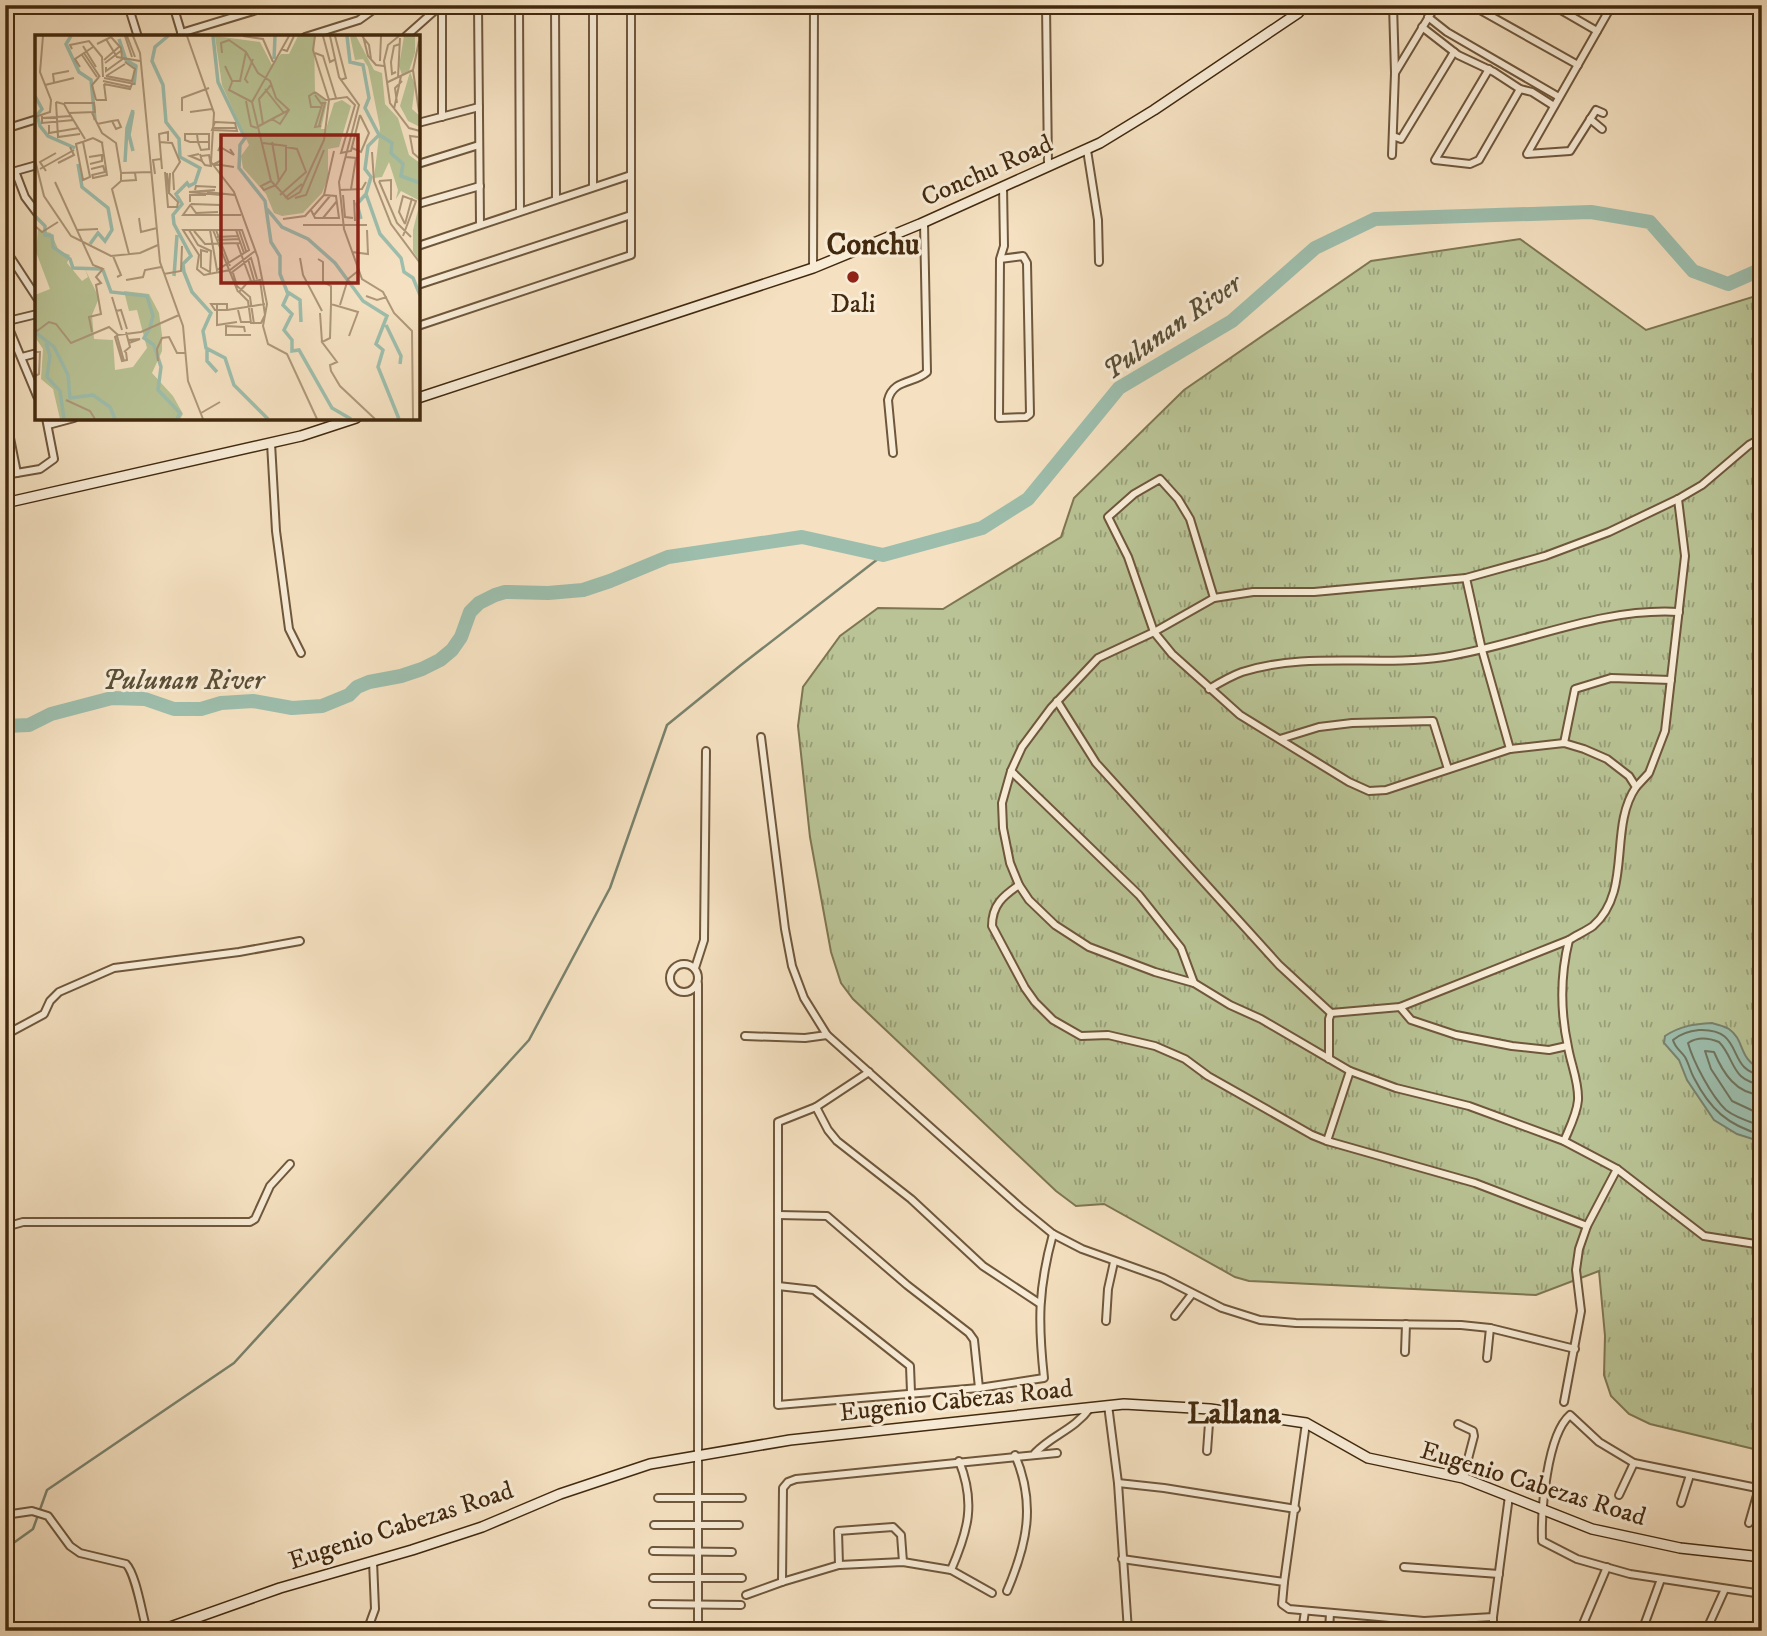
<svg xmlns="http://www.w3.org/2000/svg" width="1767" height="1636" viewBox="0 0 1767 1636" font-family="'IM FELL DW Pica',serif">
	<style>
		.grass { fill: url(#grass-tufts); stroke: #7e7652; stroke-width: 2 }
		.water { fill: #9dbead; stroke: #79826d; stroke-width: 2 }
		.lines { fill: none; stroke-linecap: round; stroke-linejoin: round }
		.shore { stroke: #70745e; stroke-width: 2 }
		.stream { stroke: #79826d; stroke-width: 2.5 }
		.river { stroke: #9dbead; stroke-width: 14 }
		.street-casing { stroke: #6f573b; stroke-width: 10 }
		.secondary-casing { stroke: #42290e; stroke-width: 12 }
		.street { stroke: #f8ecd7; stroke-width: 6 }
		.secondary { stroke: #f8ecd7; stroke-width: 9 }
		.poi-dot { fill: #8f2418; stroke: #f8ecd7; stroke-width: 2.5 }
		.labels { text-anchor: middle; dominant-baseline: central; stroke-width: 6; stroke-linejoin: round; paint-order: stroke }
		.street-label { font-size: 26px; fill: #42290e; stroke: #f8ecd7 }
		.poi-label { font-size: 26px; fill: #42290e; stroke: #f8ecd7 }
		.water-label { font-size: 28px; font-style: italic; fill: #594e36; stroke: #f8ecd7 }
		.quarter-label { font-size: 30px; font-weight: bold; fill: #42290e; stroke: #f8ecd7 }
		.inset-river { fill: none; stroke: #9dbead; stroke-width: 3.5 }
		.inset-road { fill: none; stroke: #ad9779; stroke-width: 2 }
		.view { fill: #8f2418; fill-opacity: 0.15; stroke: #8f2418; stroke-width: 3.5 }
		.inset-edge { fill: none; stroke: #42290e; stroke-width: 3.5 }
	</style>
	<defs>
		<pattern id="grass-tufts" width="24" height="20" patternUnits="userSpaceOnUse" patternTransform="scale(1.75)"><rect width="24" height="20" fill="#b9c395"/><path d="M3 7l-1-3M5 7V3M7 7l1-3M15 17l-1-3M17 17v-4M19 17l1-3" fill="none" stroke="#989e78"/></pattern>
	</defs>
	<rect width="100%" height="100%" fill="#f5e1c1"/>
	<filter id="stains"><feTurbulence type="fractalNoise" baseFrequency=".00286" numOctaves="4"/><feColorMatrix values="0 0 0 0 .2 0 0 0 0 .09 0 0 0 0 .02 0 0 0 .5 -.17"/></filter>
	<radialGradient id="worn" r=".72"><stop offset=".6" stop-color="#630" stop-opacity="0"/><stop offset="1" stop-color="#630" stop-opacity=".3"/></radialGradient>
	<polygon class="grass" points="1520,239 1646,330 1762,294 1762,1451 1650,1424 1629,1414 1611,1396 1604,1375 1605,1336 1599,1271 1536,1295 1249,1281 1235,1277 1104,1204 1076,1206 1056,1191 853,999 841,983 831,952 810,837 798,726 803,687 840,636 878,608 943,609 1061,537 1074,498 1184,390 1371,261"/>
	<path class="water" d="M1712 1023C1718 1025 1725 1026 1729 1029 1746 1041 1737 1058 1762 1070V1142L1737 1134 1714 1120 1687 1080 1679 1060 1664 1043 1665 1036C1680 1026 1694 1024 1712 1023Z"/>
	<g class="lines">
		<g class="shore">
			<path d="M1762 1075C1725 1071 1746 1028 1699 1030 1689 1031 1680 1034 1673 1040 1675 1048 1681 1051 1685 1057 1689 1064 1690 1071 1694 1078 1710 1109 1727 1125 1762 1135"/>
			<path d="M1762 1084C1731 1082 1735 1058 1719 1042 1709 1038 1697 1037 1688 1043 1693 1061 1711 1096 1726 1110 1736 1118 1750 1122 1762 1126"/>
			<path d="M1762 1095C1736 1094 1723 1073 1714 1052L1705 1051 1711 1069 1732 1101 1762 1115"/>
		</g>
		<g class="stream">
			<polyline points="5,1549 33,1529 47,1490 234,1363 529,1040 610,888 667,725 741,665 883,555"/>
			<polyline points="908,1631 938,1628 942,1631"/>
		</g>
		<polyline class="river" points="5,726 29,725 51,714 112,698 145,699 174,709 201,709 221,703 253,701 292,708 322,706 349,695 357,687 369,682 401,676 422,669 440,660 452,650 461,637 470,612 479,603 495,595 505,592 548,593 583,590 610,581 668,557 802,537 883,555 982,528 1028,499 1119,388 1232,321 1315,248 1375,219 1591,212 1650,222 1693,271 1728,284 1762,269"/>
		<g class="street-casing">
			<g id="street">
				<polyline points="128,5 138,37"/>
				<polyline points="173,5 182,35"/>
				<polyline points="442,5 442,117"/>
				<polyline points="478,5 480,224"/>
				<polyline points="519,5 520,210"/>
				<polyline points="555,5 556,198"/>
				<polyline points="1046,5 1048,165"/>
				<polyline points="1471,5 1578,65"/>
				<polyline points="1552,5 1597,31"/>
				<polyline points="1428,17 1447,32 1559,97"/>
				<polyline points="1422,27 1458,55 1494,72 1520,89 1532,92 1554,106"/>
				<polyline points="181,33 273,5"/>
				<polyline points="305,37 359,20 380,5"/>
				<polyline points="405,37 441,5"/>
				<polyline points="1489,69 1435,160 1470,164 1479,160 1520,89"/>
				<polyline points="1395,73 1436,5"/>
				<polyline points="1603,113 1596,110 1570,151 1527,154 1612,5"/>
				<polyline points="1590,119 1602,129"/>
				<polyline points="418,123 479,107"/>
				<polyline points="5,129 37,119"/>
				<polyline points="1393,136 1401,139 1454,52"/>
				<polyline points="1087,150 1098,220 1099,262"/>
				<polyline points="1392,155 1395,73 1393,5"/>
				<polyline points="418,164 479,145"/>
				<polyline points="15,171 25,197 37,213"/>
				<polyline points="5,174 37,165"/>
				<polyline points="593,187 593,5"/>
				<polyline points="418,204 480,186"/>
				<polyline points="418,246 631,175"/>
				<polyline points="5,249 37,298"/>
				<polyline points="1000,259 1023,256 1027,263 1030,414 1026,417 999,418 1000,259 1004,246 1003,186"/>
				<polyline points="813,268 814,5"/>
				<polyline points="418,285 631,215"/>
				<polyline points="5,319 37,396"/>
				<polyline points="8,321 37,314"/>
				<polyline points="418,326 631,255 631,5"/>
				<polyline points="22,357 37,353"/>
				<polyline points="5,413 17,473"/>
				<polyline points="48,425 74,418"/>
				<polyline points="1762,438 1749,445 1702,485 1678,499 1609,532 1545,556 1466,578 1314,592 1253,592 1214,598 1154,632 1098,658 1051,708 1022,747 1011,771 1002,803 1003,828 1010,863 1019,885 1029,900 1055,925 1089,947 1155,972 1194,983 1230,1005 1261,1019 1350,1071 1396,1088 1469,1106 1564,1141 1617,1169 1704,1236 1762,1245"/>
				<polyline points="271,443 276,531 289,629 301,653"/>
				<path d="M893 453 888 400C893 379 914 384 927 372L924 223"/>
				<polyline points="5,475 40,469 54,459 46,418"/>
				<polyline points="1466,578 1482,650 1510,749"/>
				<path d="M1209 689C1219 683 1231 676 1242 672 1308 651 1377 667 1444 657 1522 645 1599 607 1679 612"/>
				<path d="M1057 701 1096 763 1279 965 1331 1013 1400 1007 1569 940C1577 935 1586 931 1593 926 1633 891 1608 828 1636 787L1629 776 1607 759 1584 749 1564 743 1510 749 1386 790 1369 791 1349 782 1240 715 1172 654 1154 632 1128 557 1108 517 1134 494 1160 479 1178 499 1190 519 1214 598"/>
				<polyline points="761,737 785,929 792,966 804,998 827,1035 1020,1207 1053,1234 1082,1249 1163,1278 1222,1308 1260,1320 1296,1323 1461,1325 1490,1328 1575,1349"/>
				<polyline points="1280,739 1319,727 1352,723 1433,721 1448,769"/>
				<polyline points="1564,743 1575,689 1611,678 1671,680"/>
				<polyline points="1011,771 1139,895 1181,948 1194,983"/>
				<polyline points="1636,787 1649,773 1665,731 1685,556 1678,499"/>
				<path d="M1019 885C1003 896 992 905 992 926L1025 988 1035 1002 1053 1020 1081 1036 1108 1035 1155 1046 1185 1059 1208 1076 1312 1135 1327 1141 1475 1183 1587 1226"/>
				<circle cx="684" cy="978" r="14"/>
				<polyline points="695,968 704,940 706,751"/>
				<polyline points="1400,1007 1411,1020 1456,1035 1512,1046 1549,1050 1567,1046"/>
				<polyline points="5,1035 44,1014 50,1001 59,992 114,968 239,952 300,941"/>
				<polyline points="745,1036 805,1038 827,1035"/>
				<polyline points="1329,1059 1329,1019 1331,1013"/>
				<path d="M869 1072 816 1107 778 1122V1405L979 1388 1044 1378C1038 1322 1038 1289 1053 1234"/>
				<polyline points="816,1107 828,1130 837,1141 911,1199 983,1266 1039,1303"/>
				<polyline points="1327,1141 1350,1071"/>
				<path d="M1564 1141C1569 1129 1577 1114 1578 1100 1579 1082 1571 1065 1568 1047 1560 1010 1560 976 1569 940"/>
				<polyline points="778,1215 827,1216 907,1285 969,1333 974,1340 979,1388"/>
				<polyline points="5,1242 9,1226 23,1222 250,1222 255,1219 270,1186 290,1164"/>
				<polyline points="778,1286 814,1290 910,1366 911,1392"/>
				<polyline points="1175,1316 1192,1294"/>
				<polyline points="1106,1321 1108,1289 1114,1262"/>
				<polyline points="1405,1352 1406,1324"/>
				<polyline points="1487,1358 1490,1328"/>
				<polyline points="1564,1402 1581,1311 1576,1270 1579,1249 1587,1226 1617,1169"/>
				<polyline points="1108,1405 1118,1483 1128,1631"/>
				<polyline points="1458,1424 1473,1431 1474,1436 1463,1478"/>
				<polyline points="1207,1451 1210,1409"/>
				<path d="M1035 1453C1053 1434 1073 1431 1091 1407"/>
				<polyline points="1118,1483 1164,1488 1296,1509"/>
				<path d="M1762 1489 1634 1463 1599 1442 1570 1415C1547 1435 1541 1510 1542 1541L1577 1559 1630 1574 1762 1594"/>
				<polyline points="1619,1495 1634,1463"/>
				<polyline points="658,1498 742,1498"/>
				<polyline points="1681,1503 1690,1475"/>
				<path d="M5 1515 32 1511 48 1516 70 1546 80 1553 126 1564C136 1574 142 1614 147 1631"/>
				<polyline points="1749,1523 1759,1488"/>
				<polyline points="654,1525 739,1525"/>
				<polyline points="653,1551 732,1552"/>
				<polyline points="1122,1559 1284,1582 1282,1604 1289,1609 1424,1621 1493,1617 1509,1496"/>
				<polyline points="839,1565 838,1531 893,1527 901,1535 903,1562"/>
				<polyline points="1404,1567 1499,1574"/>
				<path d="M951 1570C968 1531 976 1503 959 1461"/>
				<polyline points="653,1578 742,1578"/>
				<polyline points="782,1582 783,1488 788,1482 796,1479 1057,1453"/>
				<polyline points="1284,1582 1306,1423"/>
				<path d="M1007 1591C1027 1544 1036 1504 1015 1455"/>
				<polyline points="746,1595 782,1582 839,1565 903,1562 951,1570 992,1593"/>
				<polyline points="653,1604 741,1605"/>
				<polyline points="1493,1617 1493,1631"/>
				<polyline points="653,1630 739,1631"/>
				<polyline points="367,1631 375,1609 373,1561"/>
				<polyline points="698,1631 698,984"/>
				<polyline points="1222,1631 1224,1626"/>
				<polyline points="1302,1631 1305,1611"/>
				<polyline points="1329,1631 1330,1613"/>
				<polyline points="1580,1631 1607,1567"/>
				<polyline points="1642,1631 1661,1579"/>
				<polyline points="1706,1631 1725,1589"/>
			</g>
		</g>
		<g class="secondary-casing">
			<g id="secondary">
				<polyline points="418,398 813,268 920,224 1100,143 1154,110 1298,13 1305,5"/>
				<polyline points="5,503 301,436 356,418"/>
				<polyline points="159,1631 280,1588 412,1550 482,1527 560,1494 650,1464 790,1440 1124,1404 1210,1409 1306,1423 1368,1458 1463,1478 1592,1529 1680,1548 1762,1557"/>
			</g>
		</g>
		<use href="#street" class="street"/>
		<use href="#secondary" class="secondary"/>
	</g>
	<circle class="poi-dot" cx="853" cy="277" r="7"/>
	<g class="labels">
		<g class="street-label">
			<text transform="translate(987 171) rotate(-24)">Conchu Road</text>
			<text transform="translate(956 1401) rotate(-6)">Eugenio Cabezas Road</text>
			<text transform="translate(1533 1484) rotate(17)">Eugenio Cabezas Road</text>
			<text transform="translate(401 1526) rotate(-18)">Eugenio Cabezas Road</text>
		</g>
		<g class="poi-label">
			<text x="853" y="304">Dali</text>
		</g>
		<g class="water-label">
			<text transform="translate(1172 327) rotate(-35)">Pulunan River</text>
			<text x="183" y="680">Pulunan River</text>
		</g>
		<g class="quarter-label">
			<text x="873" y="245">Conchu</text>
			<text x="1234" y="1414">Lallana</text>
		</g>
	</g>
	<g transform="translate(35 35)">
		<rect width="385" height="385" fill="#f5e1c1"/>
		<path d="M180 1 225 7 237 30 246 19H254L263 1H279L280 57 292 67 286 94H291L299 68 307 65 316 71 304 112 293 114V143L287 158 268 178 247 181 239 178 231 159 208 133 206 121 214 110 187 50ZM315 1H321L339 35 347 38 350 69 363 83 374 120 385 128V166L366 156 361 164 363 155 354 127 347 142 339 143 345 93 333 32 328 24 320 25ZM369 1H380V18L374 36 367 40 364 31ZM375 37 380 50 377 74 385 81V92L373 86 365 71ZM385 167V227L378 216V195Z" fill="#b9c395"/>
		<path d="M3 195 16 198 24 216 35 220 32 228 47 246 53 242 50 234 64 263 57 280 59 304 78 305 80 335 98 332 112 313 102 275 94 276 89 256 114 259 124 278 127 300V316L117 338 138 361 148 379 145 384H25L18 354 6 344 8 314 0 302V260L15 254 1 217Z" fill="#b9c395"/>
		<path class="inset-river" d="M36 1 31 9 44 37 56 45 60 85M133 1 120 12 117 26 128 50 131 87 144 104 145 122 165 133 160 148 154 151 152 148 141 159 147 169 138 180 139 189 156 221 148 229 149 237 157 257 176 278 168 296 171 313 190 323 199 350 233 384M178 1 183 47 210 103 205 110 204 133 230 166 236 207 245 221V239L253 259 248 270 257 279 249 295 257 305V316L264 315 297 373 316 384M312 1 315 27 328 30 334 63 330 73 344 100 333 111 330 134 336 142 331 159 345 199 366 223 369 237 378 243 385 260M84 4 91 25 101 31 99 50M239 24 240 1M0 61 7 74 2 80 5 91 13 101 40 113M343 99 357 108 356 118 368 129 366 141 385 148M98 116 94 100 98 77M90 127 92 93 98 75M43 129 47 152 73 173 77 195 70 206 63 198 55 209M232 174 247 192 273 204 300 228 328 266 352 281 341 309 348 315 343 332 364 384M0 181 10 191V200L17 201 18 212 35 224 38 233 67 234M326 184 322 169 331 159M68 235 76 257 112 261 118 281 115 292M139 241 142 200M251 256 265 265 266 287M351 290 366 321 365 329M115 293 109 303 119 310 126 332 123 355 145 378 142 384M0 297 19 312 33 340 35 363 58 360 75 372 80 384M11 308 15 321 12 342 25 356 29 384M172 315V326L182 337"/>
		<path class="inset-road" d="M90 1 97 22M92 1 100 22M98 1 105 18 125 227 148 291 153 346 168 384M152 1 179 78 176 127 199 157 223 223 232 269 228 291 233 309 252 319 282 384M208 1 228 4 238 27M254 1 217 67 236 146 253 164 265 157 289 105 294 65 278 15 280 1M288 1 295 27 301 24M295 1 304 42 324 70 304 147 309 194 327 244 348 257 359 278 377 296 378 384M300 1 311 43 305 45M327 1 334 10 336 24M328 1 333 21 341 30 349 31M364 1 353 10 349 26 355 68 374 93 385 96M71 4 82 22 105 26M384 6 378 35 384 77M62 9 76 2 86 13 87 23M48 11 61 32M37 14 35 10 54 6 67 22 68 42M246 14 252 16 259 1M211 17 223 38 235 46 241 63 254 75 245 89 237 84M49 18 65 42M187 18 186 8 194 5 211 17 205 46H197L190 31M280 18 288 21 301 63M47 20 62 42M69 25 85 11M345 26 346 1M70 28 87 15M45 32 40 24 58 12M71 32V36L89 23M361 37 357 39 356 27 359 11 365 9M71 41 97 46 100 34 90 27M71 41 90 29M363 42 365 3M69 43 100 49M68 46 96 52M19 47 18 39 34 36M197 47 194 55 217 67M353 47 378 35M213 48 210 44 218 24M69 49 95 54 97 49M10 50 39 43M230 54 249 78M280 57 291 65 312 62 320 70 306 118 316 116 325 80M280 57 274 61 276 72H286M280 60 287 70 280 92 286 91M61 65H71L69 49M61 65 57 50 64 42M211 66 216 91 222 93M21 67 23 102 45 99M21 67 29 69 34 78 60 77M29 68H59L60 78M362 68 360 53 367 46M359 74 366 41M147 76V63L174 53M155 77 177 74M34 78 50 104M57 78 67 98 81 108 86 138 116 137M7 81V88L39 85M0 82 15 77 16 65 5 37 8 1M7 83 36 81M180 87 200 88 202 96 177 95ZM62 89 77 86 83 85 86 92 81 94 77 86M228 89 224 64 236 50M14 90V98L44 93M284 91 290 68H286M222 92 254 75M178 93H202M385 97V120M162 99 163 107 166 115 174 114V99H150V105L155 107H174M383 102 375 101 378 118 385 124M48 107 55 142 48 145 41 109 47 107H48L50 106 58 103 68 108M124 107 137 108 145 127 138 138 139 155M237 107 244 147M228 108 252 111M317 113 326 117 334 98 325 80M183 116 185 112 199 120 195 114M337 117 339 146 356 189 385 228M164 119 155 121 167 126M165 119 167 126 170 130 176 131 174 120 166 121M54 122 67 120V126L55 129M311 122 321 123 316 154M0 125 9 161 36 201 76 221 105 218 123 210M185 126 179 129 199 132M23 128 39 120 35 112M5 134 39 115M56 134 68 131 70 137 57 140M127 134 124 99 133 97V106M11 136 5 127 21 118M130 137 133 172H142M132 138 134 158 143 167 142 173M57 139 58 143 72 140 67 108M86 139V146L101 145 100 138M120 139 118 125 126 124M86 146 77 154 94 219M236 146 226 151 229 155 241 150 251 135V112L262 114 271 137 245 160M344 146 362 188 376 202M344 146 356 145V165M20 147 58 230 68 234 61 242 66 248 61 250 66 279 54 282 57 297M160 155 161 151 181 152M304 155 327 154 331 147M154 157 186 160M154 157 180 155M172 157 200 160M134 159 135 138M308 160 310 182 318 183M250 163 267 149M260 163 271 160 289 115M319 165 320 186M155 167V160H171M156 169 148 180H206M156 169 185 170V180M156 171 161 178 183 177M276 175 280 183H304L301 161 289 160M279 180 295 161M104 183 106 197 122 193M288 183 302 166M248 184 270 181 289 160 299 116M370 189 377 163M268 190H332M0 191 7 197 23 187M42 195 63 194M154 195 163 210 176 216 175 237 166 232V215L173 217M175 195 182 235 214 215 207 195H148L164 220 162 234 169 240 195 235 220 216M178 195 203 257M181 195 195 231M201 195 209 218M204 195 211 216M159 196 170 209 205 208M368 201 381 166 368 161 364 177 370 189M182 202 203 201M183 205 204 204M202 208 216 246M317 217 333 219 332 195M78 221 86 240 82 242M265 223 268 240 287 276M213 224 219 245M283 224 288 227V247L296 251V269M196 238 216 223 222 244M198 238 202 251 215 262 219 289M129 239 146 236 147 211M91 245 108 242 110 235 126 232M225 245 230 280 226 288H216L213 266 204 257 213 247ZM331 261 342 265 352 262M77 262 87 295M176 269H192V275H180ZM182 269V290L202 287M305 270 313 244 323 236M192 275 230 269M203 275 206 287H216M81 276 86 275 92 294M285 278 287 307M0 292 2 296 14 287 21 289 36 308 74 292 83 300 106 297 144 280M210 297 209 292 191 291V300H216M83 300 80 302 87 326 92 325 91 317M82 301 89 326M314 301 323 277 296 269 295 303 287 307 302 327 295 330 296 336 305 351 340 384M93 305 105 304 94 308M0 317H5L4 339 0 341M89 317 95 312 91 297M123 326 122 314 127 303 134 302 142 318H151M31 365 55 376 60 384M166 378 185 367"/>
		<path class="view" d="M186 100H323V248H186Z"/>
		<rect width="385" height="385" class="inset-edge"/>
	</g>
	<rect width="1767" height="1636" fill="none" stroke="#f5e1c1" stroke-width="28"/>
	<rect x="7" y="7" width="1753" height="1622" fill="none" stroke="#42290e" stroke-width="3.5"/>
	<rect x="14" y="14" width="1739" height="1608" fill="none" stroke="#42290e" stroke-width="2"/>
	<rect width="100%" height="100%" filter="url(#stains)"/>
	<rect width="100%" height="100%" fill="url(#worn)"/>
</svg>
